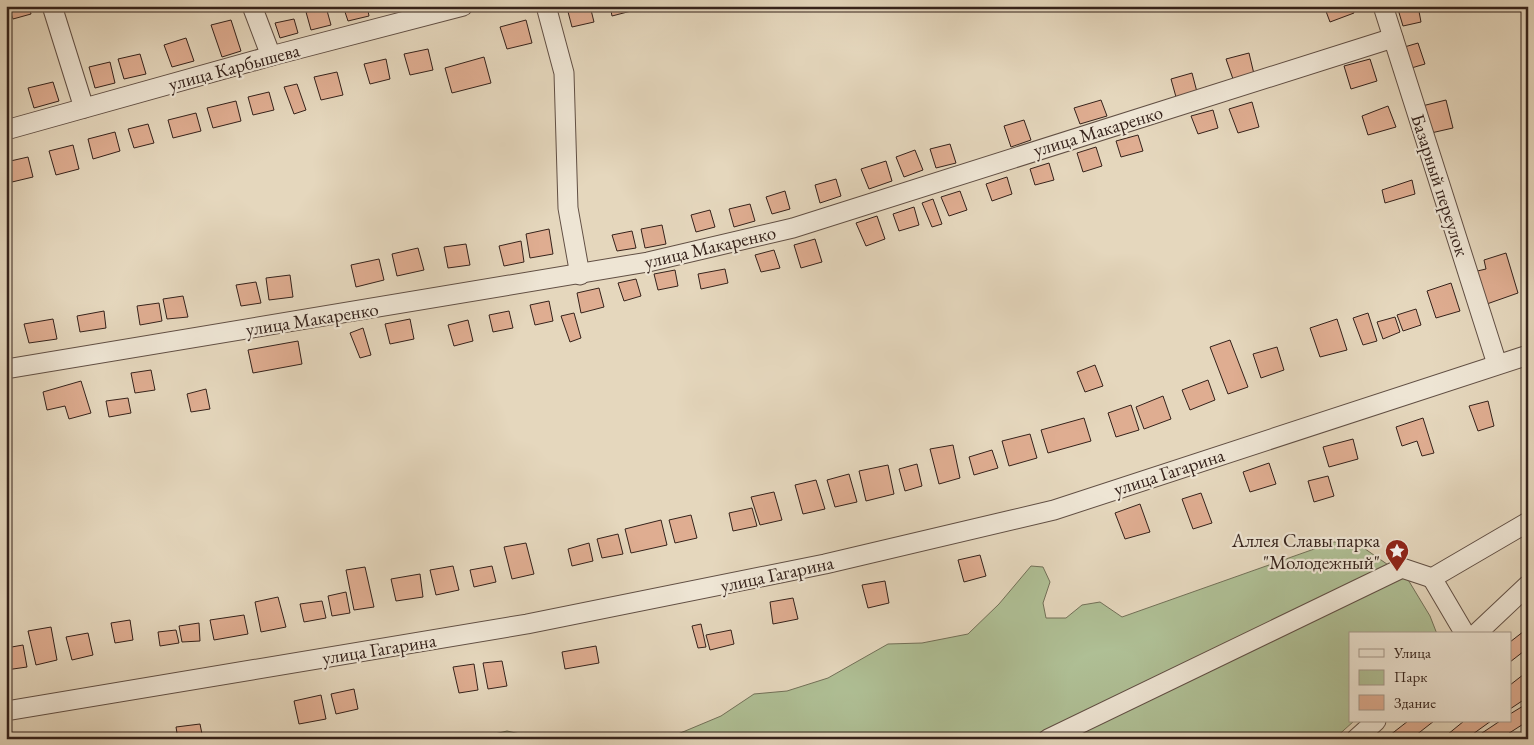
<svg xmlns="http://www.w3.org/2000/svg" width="1534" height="745" viewBox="0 0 1534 745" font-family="'EB Garamond',serif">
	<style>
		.green { fill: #afbf95; stroke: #727058 }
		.building { fill: #dfad91; stroke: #35221b }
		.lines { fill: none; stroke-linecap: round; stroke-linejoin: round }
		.minor-casing { stroke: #614f44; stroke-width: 21 }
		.minor { stroke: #eee5d4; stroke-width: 19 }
		.labels { text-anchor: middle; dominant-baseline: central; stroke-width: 4.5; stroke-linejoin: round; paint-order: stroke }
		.street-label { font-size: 19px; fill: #35221b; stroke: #eee5d4 }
		.poi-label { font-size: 19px; fill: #35221b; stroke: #eee5d4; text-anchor: end }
	</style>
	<rect width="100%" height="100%" fill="#e5d7bd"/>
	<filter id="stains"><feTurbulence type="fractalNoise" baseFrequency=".004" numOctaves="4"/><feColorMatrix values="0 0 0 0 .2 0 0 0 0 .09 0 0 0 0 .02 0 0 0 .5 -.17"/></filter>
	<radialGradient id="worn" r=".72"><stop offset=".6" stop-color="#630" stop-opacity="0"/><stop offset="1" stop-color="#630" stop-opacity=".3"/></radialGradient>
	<g class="green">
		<polygon points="1334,542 1358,544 1407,578 1430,616 1437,634 1350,634 1350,721 1354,721 1334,739 666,739 721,716 754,694 787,691 828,678 888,644 922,643 968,634 999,604 1031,566 1043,567 1050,582 1043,603 1046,618 1066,618 1082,605 1100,602 1122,617"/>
		<polygon points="507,731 542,739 474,739"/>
	</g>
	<g class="building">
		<polygon points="8,6 29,6 31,14 13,19"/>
		<polygon points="343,6 367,6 369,16 348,21"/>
		<polygon points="575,6 590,6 594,22 572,27 567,8"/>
		<polygon points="610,6 634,6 635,10 612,16"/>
		<polygon points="1324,6 1352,6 1354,13 1330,22"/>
		<polygon points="1397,6 1418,6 1421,22 1403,26"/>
		<polygon points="326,7 331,25 311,30 306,12"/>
		<polygon points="294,19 298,33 280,38 275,23"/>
		<polygon points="231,20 241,51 222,57 211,25"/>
		<polygon points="526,20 532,43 507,49 500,27"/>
		<polygon points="186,38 194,61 172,67 164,45"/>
		<polygon points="1418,43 1425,64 1408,69 1401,48"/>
		<polygon points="428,49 433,70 410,75 404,54"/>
		<polygon points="1249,53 1254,74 1233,79 1226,59"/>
		<polygon points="140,54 146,74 124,79 118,59"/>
		<polygon points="484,57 491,83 452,93 445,68"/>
		<polygon points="386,59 390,79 370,84 364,64"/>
		<polygon points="1370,59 1377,81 1351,89 1344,66"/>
		<polygon points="110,62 115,83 95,88 89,67"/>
		<polygon points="337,72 343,95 321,100 314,77"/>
		<polygon points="1192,73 1197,92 1176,97 1171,79"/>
		<polygon points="53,82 59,101 34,108 28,88"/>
		<polygon points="297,84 306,110 294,114 284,87"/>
		<polygon points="269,92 274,110 253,115 248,97"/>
		<polygon points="1101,100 1107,116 1080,124 1074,108"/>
		<polygon points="1446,100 1453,128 1431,133 1422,106"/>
		<polygon points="236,101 241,121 213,128 207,108"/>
		<polygon points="1252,102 1259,127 1238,133 1229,109"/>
		<polygon points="1388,106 1396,127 1368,135 1362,116"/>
		<polygon points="1213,110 1218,128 1198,134 1191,116"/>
		<polygon points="196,113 201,131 173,138 168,120"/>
		<polygon points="1024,120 1031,140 1011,147 1004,126"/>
		<polygon points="148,124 154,143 134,148 128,129"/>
		<polygon points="115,132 120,151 93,159 88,139"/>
		<polygon points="1138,135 1143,151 1121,157 1116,141"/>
		<polygon points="950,144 956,163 936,168 930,149"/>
		<polygon points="73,145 79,169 56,175 49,151"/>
		<polygon points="1096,147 1102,166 1083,172 1077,153"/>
		<polygon points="915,150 923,170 904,177 896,157"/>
		<polygon points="28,157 33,177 12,182 6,162"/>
		<polygon points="886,161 892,181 869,189 861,169"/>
		<polygon points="1049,163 1054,180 1035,185 1030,169"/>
		<polygon points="1007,177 1012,194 992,201 986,184"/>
		<polygon points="836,179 841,196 820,203 815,185"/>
		<polygon points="1412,180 1415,194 1385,203 1382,190"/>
		<polygon points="785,191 790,209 772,214 766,197"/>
		<polygon points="960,191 967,210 949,216 941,197"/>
		<polygon points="933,199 942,224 932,227 922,203"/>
		<polygon points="750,204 755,221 734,227 729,209"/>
		<polygon points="914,207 919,225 899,231 893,214"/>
		<polygon points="710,210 715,227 696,232 691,215"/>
		<polygon points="877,216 885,239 866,246 856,223"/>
		<polygon points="662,225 666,244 645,248 641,229"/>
		<polygon points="549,229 553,254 530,258 526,234"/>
		<polygon points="632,231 636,248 617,251 612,235"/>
		<polygon points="815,239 822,262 801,268 794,245"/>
		<polygon points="521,241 524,262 504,266 499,246"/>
		<polygon points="466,244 470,265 448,268 444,247"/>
		<polygon points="418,248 424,270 397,276 392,254"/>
		<polygon points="774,250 780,268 761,272 755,255"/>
		<polygon points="1506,253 1518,293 1484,305 1473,272 1486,269 1484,260"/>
		<polygon points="379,259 384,280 356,287 351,265"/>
		<polygon points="725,269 728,283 701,289 698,274"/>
		<polygon points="675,270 678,286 658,290 654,274"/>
		<polygon points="290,275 293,297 269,300 266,278"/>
		<polygon points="636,279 641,296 624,301 618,283"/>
		<polygon points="256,282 261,303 241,306 236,285"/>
		<polygon points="1451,283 1460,311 1436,318 1427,291"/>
		<polygon points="599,288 604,307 581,313 577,293"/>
		<polygon points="183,296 188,317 167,319 163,299"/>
		<polygon points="549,301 553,321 535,325 530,305"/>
		<polygon points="159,303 162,321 140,325 137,306"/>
		<polygon points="1416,309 1421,325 1403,331 1397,315"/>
		<polygon points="104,311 106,328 80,332 77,316"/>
		<polygon points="509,311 513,328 493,332 489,315"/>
		<polygon points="574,313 581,338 570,342 561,316"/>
		<polygon points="1368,313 1377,341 1363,345 1353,318"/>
		<polygon points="1395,317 1400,332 1383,339 1377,322"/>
		<polygon points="53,319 57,339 29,343 24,324"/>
		<polygon points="410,319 414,339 390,344 385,324"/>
		<polygon points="1337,319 1347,350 1320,357 1310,328"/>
		<polygon points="468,320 473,341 454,346 448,325"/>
		<polygon points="363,328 371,355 360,358 350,333"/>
		<polygon points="1230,340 1248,387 1228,394 1210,347"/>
		<polygon points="298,341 302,364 253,373 248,350"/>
		<polygon points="1277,347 1284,370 1261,378 1253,354"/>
		<polygon points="1095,365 1103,386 1085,392 1077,372"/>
		<polygon points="151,370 155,390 135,393 131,373"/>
		<polygon points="1208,380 1215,400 1190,410 1182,390"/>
		<polygon points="81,381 91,413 69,419 65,406 47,410 43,392"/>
		<polygon points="206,389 210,409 191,412 187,394"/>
		<polygon points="1163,396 1171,419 1144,429 1136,407"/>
		<polygon points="128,398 131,413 109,417 106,401"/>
		<polygon points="1488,401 1494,426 1478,431 1469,406"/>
		<polygon points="1131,405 1139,430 1116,437 1108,413"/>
		<polygon points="1084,418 1091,441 1048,453 1041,430"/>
		<polygon points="1423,418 1434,453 1422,456 1417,441 1402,446 1396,427"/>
		<polygon points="1030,434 1037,458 1009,466 1002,441"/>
		<polygon points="1353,439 1358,459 1329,467 1323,447"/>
		<polygon points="953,445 960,478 939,484 930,449"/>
		<polygon points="992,450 998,468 974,475 969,457"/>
		<polygon points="1269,463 1276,484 1250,492 1243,472"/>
		<polygon points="917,464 922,486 905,491 899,469"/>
		<polygon points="888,465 894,494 866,501 859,471"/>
		<polygon points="849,474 857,502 835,507 827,480"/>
		<polygon points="1328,476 1334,496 1314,502 1308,481"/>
		<polygon points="816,480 825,509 803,514 795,485"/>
		<polygon points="774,492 782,520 760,525 751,497"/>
		<polygon points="1201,493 1212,523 1193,529 1182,499"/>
		<polygon points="1140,504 1150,532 1125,539 1115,513"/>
		<polygon points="752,508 757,526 733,531 729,513"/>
		<polygon points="691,515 697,538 675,543 669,520"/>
		<polygon points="661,520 667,545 631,553 625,529"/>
		<polygon points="618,534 623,554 602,558 597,539"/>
		<polygon points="526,543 534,574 512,579 504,547"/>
		<polygon points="589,543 593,561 572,566 568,549"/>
		<polygon points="980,555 986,576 964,582 958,560"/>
		<polygon points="453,566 459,590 436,595 430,570"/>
		<polygon points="492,566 496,582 474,587 470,570"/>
		<polygon points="365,567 374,607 354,610 346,570"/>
		<polygon points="420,574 423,597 396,601 391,579"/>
		<polygon points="885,581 889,603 868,608 862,585"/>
		<polygon points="346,592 350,613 332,616 328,596"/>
		<polygon points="278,597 286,627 261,632 255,602"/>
		<polygon points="793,598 798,619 773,624 770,602"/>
		<polygon points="322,601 326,618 304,622 300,604"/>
		<polygon points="244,615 248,634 214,640 210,620"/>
		<polygon points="130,620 133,640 115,643 111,623"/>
		<polygon points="199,623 200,641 182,642 179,626"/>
		<polygon points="701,624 706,647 698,648 692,626"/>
		<polygon points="51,627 57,660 36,665 28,631"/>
		<polygon points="1528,628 1528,648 1510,662 1510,642"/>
		<polygon points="176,630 179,643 160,646 158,632"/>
		<polygon points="731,630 734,644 710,650 706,635"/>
		<polygon points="88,633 93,655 72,660 66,637"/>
		<polygon points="23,645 27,667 6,670 6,648"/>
		<polygon points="596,646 599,663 565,669 562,652"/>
		<polygon points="502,661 507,686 488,689 483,663"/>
		<polygon points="474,664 478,690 459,693 453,667"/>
		<polygon points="1528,671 1528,697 1510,709 1510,685"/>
		<polygon points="354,689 358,709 336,714 331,694"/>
		<polygon points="321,695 326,719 299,724 294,701"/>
		<polygon points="1528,703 1528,721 1500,739 1473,739 1500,721 1510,721 1510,714"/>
		<polygon points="1408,721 1434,721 1411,739 1385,739"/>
		<polygon points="1464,721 1491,721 1466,739 1442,739"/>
		<polygon points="200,724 203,739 178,739 176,727"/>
		<polygon points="1528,729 1528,739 1511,739"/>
	</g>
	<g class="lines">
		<g class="minor-casing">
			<g id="minor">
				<polyline points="52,6 84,108"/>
				<polyline points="252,6 271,56"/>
				<polyline points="546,6 564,73 568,208 580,275"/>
				<polyline points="1383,6 1497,364"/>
				<polyline points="6,130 271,56 463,6"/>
				<polyline points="6,369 648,262 793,228 1393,38"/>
				<polyline points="1432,578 1465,634"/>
				<polyline points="1476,634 1528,585"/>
				<polyline points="6,711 527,624 825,564 1054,510 1528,355"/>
				<polyline points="1048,739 1402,568 1432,578 1528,522"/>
				<polyline points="1356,739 1376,721"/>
			</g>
		</g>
		<use href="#minor" class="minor"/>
	</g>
	<defs>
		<g id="sight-pin" transform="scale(1.25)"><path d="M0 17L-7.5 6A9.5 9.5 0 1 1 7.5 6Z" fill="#8f2418" stroke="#eee5d4"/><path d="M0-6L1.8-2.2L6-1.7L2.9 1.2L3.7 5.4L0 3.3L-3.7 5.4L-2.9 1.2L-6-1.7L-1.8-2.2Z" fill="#fff"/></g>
	</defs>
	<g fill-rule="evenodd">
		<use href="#sight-pin" x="1397" y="551"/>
	</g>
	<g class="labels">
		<g class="street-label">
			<text transform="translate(234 67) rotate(-15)">улица Карбышева</text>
			<text transform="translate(1098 131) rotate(-17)">улица Макаренко</text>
			<text transform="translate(1440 185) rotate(72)">Базарный переулок</text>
			<text transform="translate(710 247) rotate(-13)">улица Макаренко</text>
			<text transform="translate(312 319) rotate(-9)">улица Макаренко</text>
			<text transform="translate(1169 472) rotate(-18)">улица Гагарина</text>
			<text transform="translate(777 574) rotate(-12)">улица Гагарина</text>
			<text transform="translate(379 649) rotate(-9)">улица Гагарина</text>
		</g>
		<g class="poi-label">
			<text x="1380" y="540">Аллея Славы парка<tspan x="1380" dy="22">"Молодежный"</tspan></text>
		</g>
	</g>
	<rect width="1534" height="745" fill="none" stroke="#e5d7bd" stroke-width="25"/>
	<rect x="8" y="8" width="1519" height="730" fill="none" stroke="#35221b" stroke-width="2.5"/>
	<rect x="12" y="12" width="1509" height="720" fill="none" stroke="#35221b"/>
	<rect x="1349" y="632" width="162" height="90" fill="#eee5d4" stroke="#a4978a"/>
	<rect x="1359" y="649" width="25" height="8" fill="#eee5d4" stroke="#a4978a"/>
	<text x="1394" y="658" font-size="15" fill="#35221b">Улица</text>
	<rect x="1359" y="670" width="25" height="15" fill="#afbf95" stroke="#a4978a"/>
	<text x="1394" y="682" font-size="15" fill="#35221b">Парк</text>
	<rect x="1359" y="695" width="25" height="15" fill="#dfad91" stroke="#a4978a"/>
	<text x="1394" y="708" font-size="15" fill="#35221b">Здание</text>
	<rect width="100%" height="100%" filter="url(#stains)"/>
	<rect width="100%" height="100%" fill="url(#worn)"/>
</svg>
